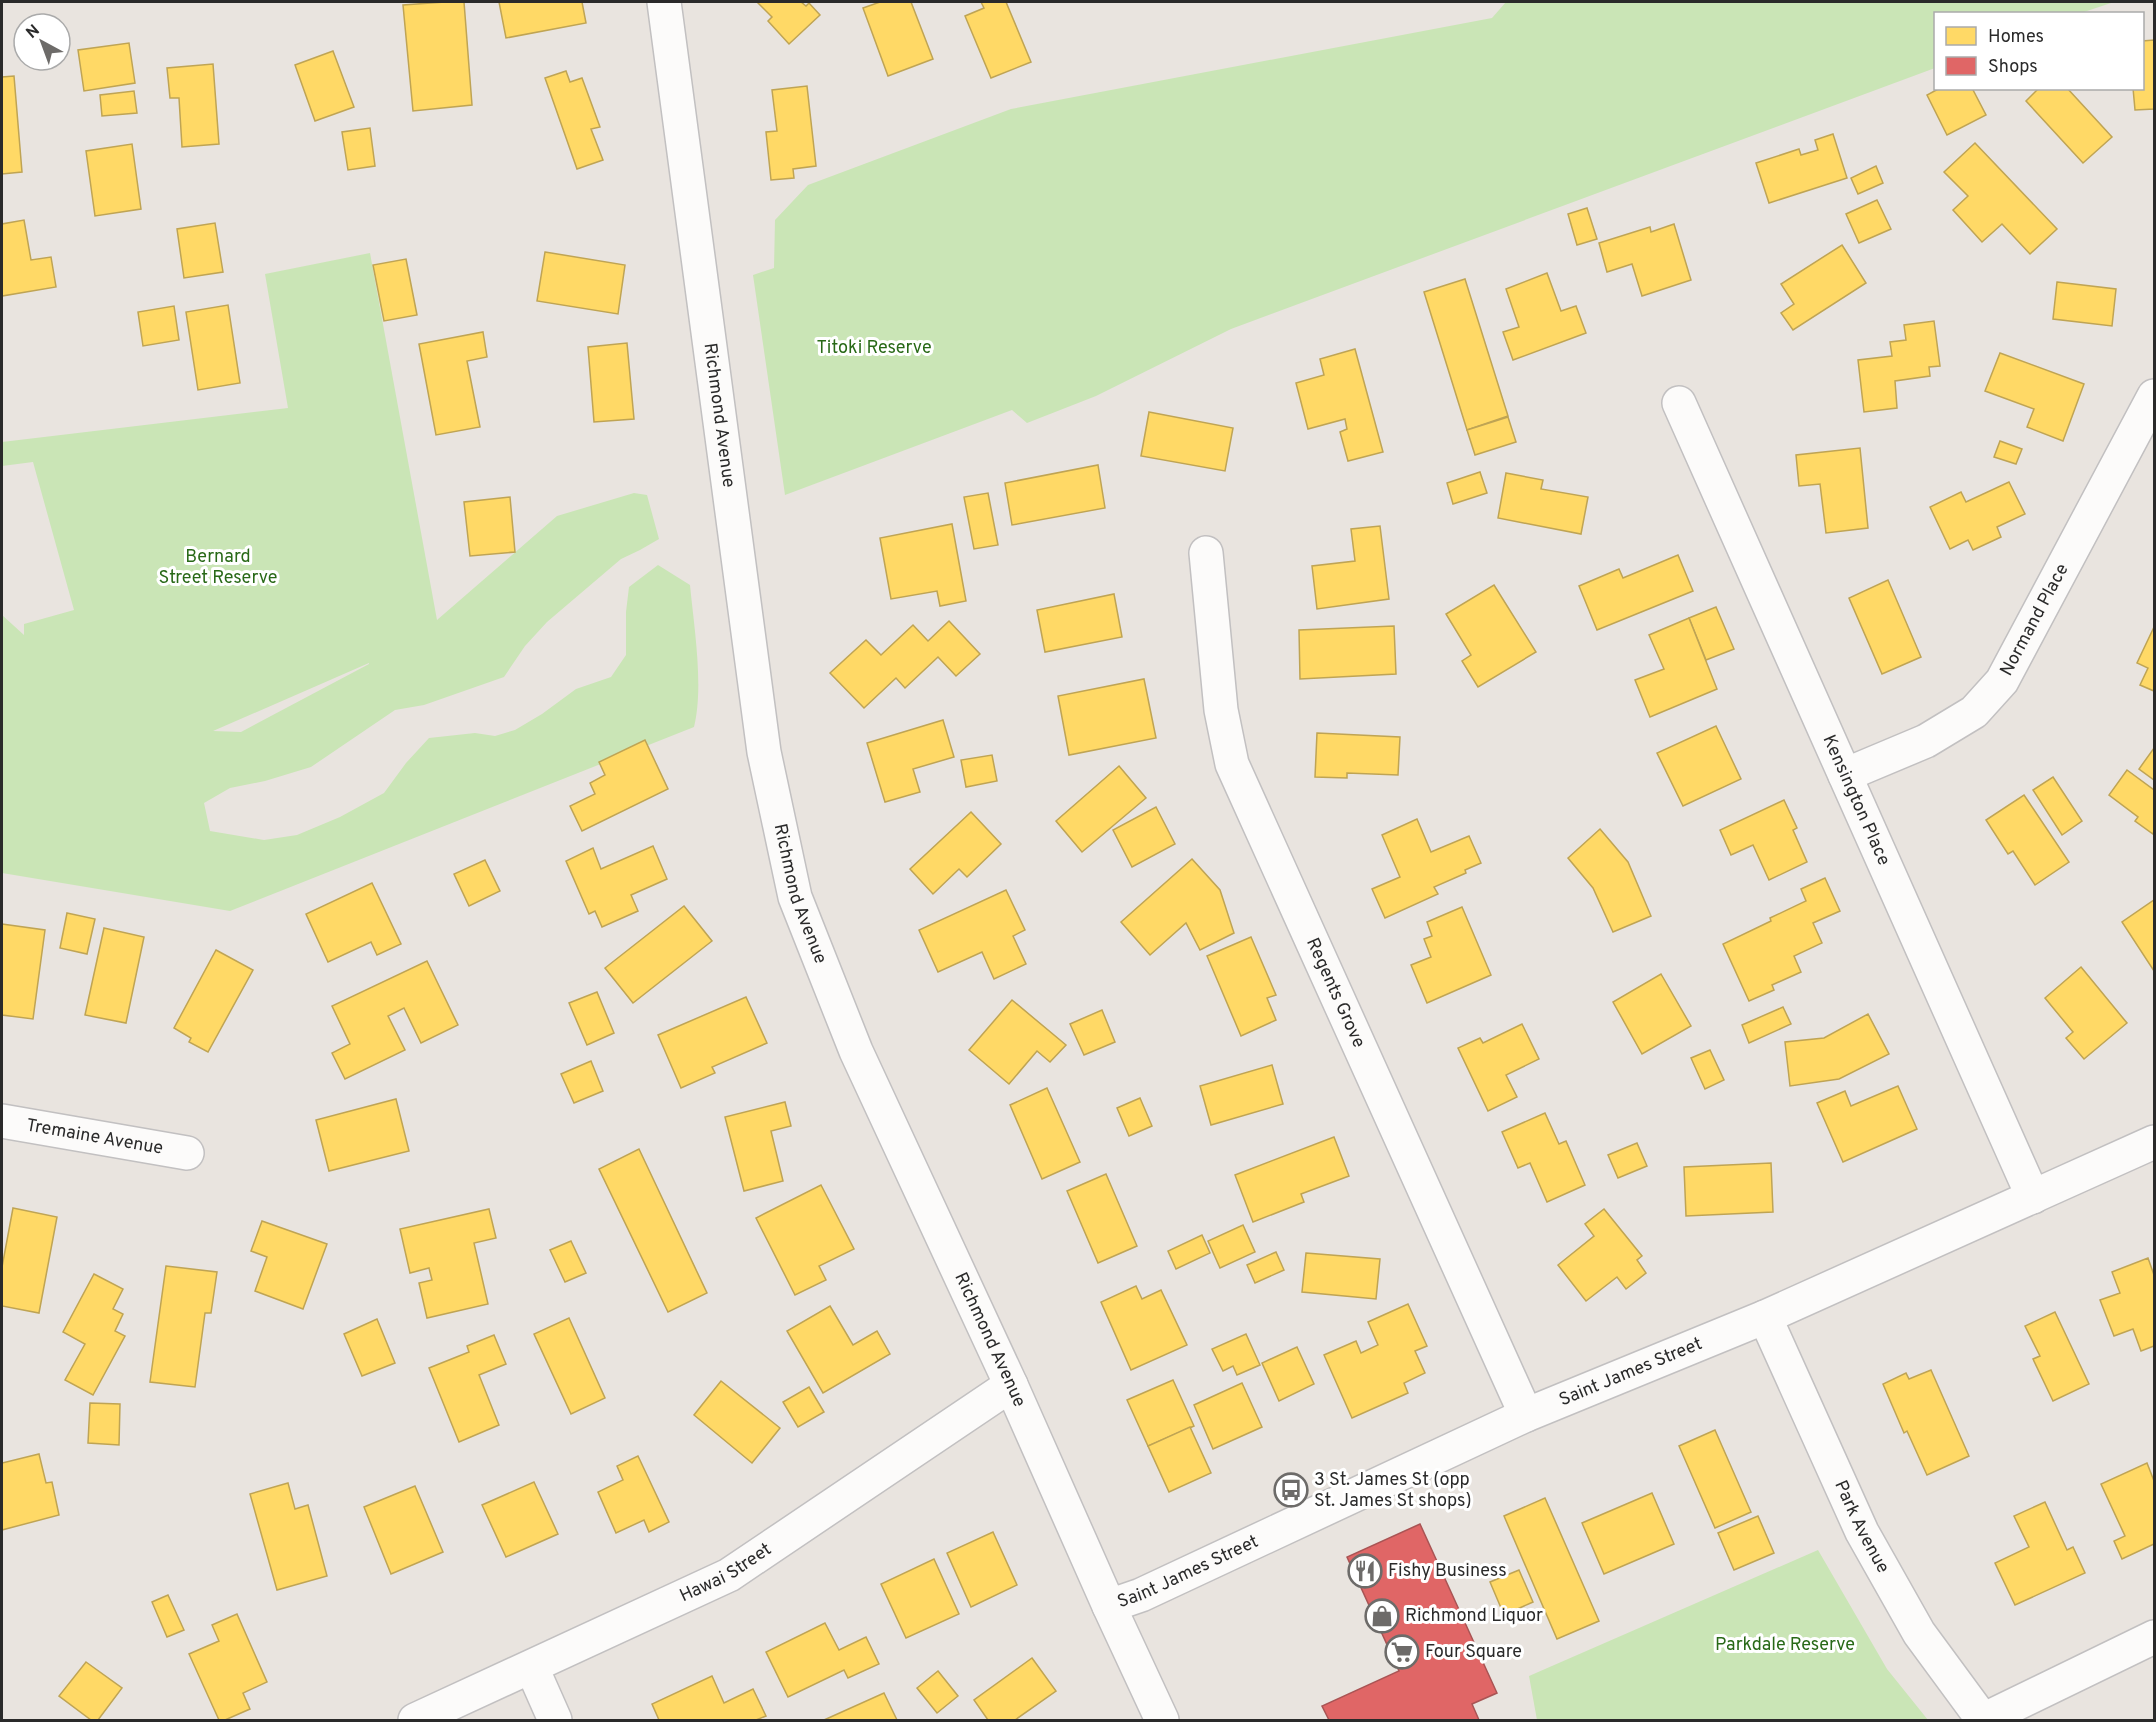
<svg xmlns="http://www.w3.org/2000/svg" width="2156" height="1722" viewBox="0 0 2156 1722" font-family="Overpass,sans-serif">
	<style>
		.green { fill: #cae5b6; fill-rule: evenodd }
		.homes { fill: #ffd966; stroke: #bfa454; stroke-width: 1.5 }
		.shops { fill: #e06666; stroke: #a95454; stroke-width: 1.5 }
		.lines { fill: none; stroke-linecap: round; stroke-linejoin: round }
		.minor-casing { stroke: #c2c0c1; stroke-width: 36 }
		.tertiary-casing { stroke: #c2c0c1; stroke-width: 36 }
		.minor { stroke: #fcfbfa; stroke-width: 33 }
		.tertiary { stroke: #fcfbfa; stroke-width: 33 }
		.labels { text-anchor: middle; dominant-baseline: central; stroke-width: 6; stroke-linejoin: round; paint-order: stroke }
		.park-label { font-size: 18px; fill: #286917; stroke: #fff }
		.street-label { font-size: 18px; fill: #2a2a2a; stroke: #fff }
		.poi-label { font-size: 18px; fill: #2a2a2a; stroke: #fff; text-anchor: start }
	</style>
	<rect width="100%" height="100%" fill="#e9e4df"/>
	<g class="green">
		<polygon points="1506,2 2114,2 2081,13 1936,14 1935,68 1231,329 1096,396 1027,423 1012,410 785,495 753,275 774,268 775,220 808,185 1011,109 1492,18"/>
		<path d="M370 253 437 620 557 516 634 493 647 495 659 539 640 550 621 559 547 622 525 646 504 677 424 705 395 710 311 767 265 781 230 788 204 803 210 831 264 840 297 835 340 817 384 793 406 763 429 738 475 733 495 736 515 730 542 714 576 689 611 677 626 655V612L629 587 658 565 690 585C694 627 704 687 694 727L230 911 2 873V615L24 635V624L74 610 33 462 2 466V442L288 408 265 274ZM369 664 241 732 213 731 369 663Z"/>
		<polygon points="1818,1550 1887,1669 1928,1720 1537,1720 1529,1676"/>
	</g>
	<g class="homes">
		<polygon points="445,2 464,2 472,105 413,111 403,5"/>
		<polygon points="499,2 582,2 586,23 506,38"/>
		<polygon points="757,2 801,2 806,6 809,3 820,15 789,44 768,21 772,17"/>
		<polygon points="880,2 911,2 933,59 888,76 863,8"/>
		<polygon points="981,2 1006,2 1031,62 991,78 965,16 984,8"/>
		<polygon points="2154,40 2154,109 2135,110 2133,88 2142,88 2142,41"/>
		<polygon points="129,43 135,83 84,91 78,50"/>
		<polygon points="333,51 354,107 315,121 295,65"/>
		<polygon points="213,64 219,144 182,147 179,98 170,98 167,68"/>
		<polygon points="566,71 570,82 582,78 600,127 591,129 603,160 577,169 545,78"/>
		<polygon points="14,76 22,172 2,174 2,77"/>
		<polygon points="807,86 816,166 793,169 794,178 771,180 766,132 777,131 772,90"/>
		<polygon points="1940,88 1972,88 1986,115 1947,135 1927,95"/>
		<polygon points="2039,88 2067,88 2112,137 2083,163 2026,101"/>
		<polygon points="134,91 137,113 102,116 100,95"/>
		<polygon points="370,128 375,166 348,170 342,132"/>
		<polygon points="1833,134 1847,178 1769,203 1756,163 1799,149 1801,155 1818,150 1815,140"/>
		<polygon points="1975,143 2057,229 2030,254 2002,224 1982,242 1953,210 1968,196 1944,172"/>
		<polygon points="132,144 141,209 95,216 86,151"/>
		<polygon points="1876,166 1883,183 1858,194 1851,178"/>
		<polygon points="1877,200 1891,229 1859,243 1846,214"/>
		<polygon points="1587,208 1597,239 1577,245 1568,214"/>
		<polygon points="24,220 31,260 51,257 56,287 2,296 2,224"/>
		<polygon points="215,223 223,272 184,278 177,229"/>
		<polygon points="1674,224 1691,280 1642,296 1632,264 1607,272 1599,243 1650,227 1651,232"/>
		<polygon points="1842,245 1866,283 1793,330 1781,313 1794,304 1781,284"/>
		<polygon points="545,252 625,265 618,314 537,301"/>
		<polygon points="406,259 417,315 384,321 373,265"/>
		<polygon points="1547,273 1561,311 1576,306 1586,333 1513,360 1503,332 1519,327 1506,289"/>
		<polygon points="1465,279 1508,416 1467,430 1424,292"/>
		<polygon points="2057,282 2116,289 2112,326 2053,319"/>
		<polygon points="228,305 240,383 198,390 186,312"/>
		<polygon points="174,306 179,340 143,346 138,312"/>
		<polygon points="1934,321 1940,366 1929,367 1930,376 1895,381 1897,408 1864,412 1858,360 1892,356 1890,342 1906,340 1904,325"/>
		<polygon points="483,332 487,357 467,361 480,427 436,435 419,344"/>
		<polygon points="627,343 634,419 594,422 588,347"/>
		<polygon points="1355,349 1383,452 1348,461 1340,432 1347,429 1345,419 1308,429 1296,383 1324,375 1320,359"/>
		<polygon points="2000,353 2084,384 2063,441 2027,427 2034,409 1985,391"/>
		<polygon points="1149,412 1233,428 1225,471 1141,456"/>
		<polygon points="1508,417 1516,442 1475,455 1467,430"/>
		<polygon points="2000,441 2022,449 2016,464 1994,457"/>
		<polygon points="1860,448 1868,528 1826,533 1820,484 1799,486 1796,455"/>
		<polygon points="1098,465 1105,508 1012,525 1005,483"/>
		<polygon points="1480,472 1487,493 1453,504 1447,483"/>
		<polygon points="1506,473 1543,480 1541,489 1588,497 1581,534 1498,518"/>
		<polygon points="2009,482 2025,514 1997,527 2001,537 1973,550 1968,540 1950,549 1930,507 1961,492 1966,502"/>
		<polygon points="988,493 998,545 974,549 964,497"/>
		<polygon points="510,497 515,552 470,556 464,502"/>
		<polygon points="952,524 966,601 940,606 937,591 891,599 880,538"/>
		<polygon points="1380,526 1389,599 1317,609 1312,566 1355,561 1351,529"/>
		<polygon points="1678,555 1693,591 1597,630 1579,586 1619,569 1623,578"/>
		<polygon points="1888,580 1921,657 1882,674 1849,598"/>
		<polygon points="1494,585 1536,652 1478,687 1462,661 1471,655 1446,614"/>
		<polygon points="1114,594 1122,637 1045,652 1037,610"/>
		<polygon points="1716,607 1734,649 1706,660 1689,618"/>
		<polygon points="1689,618 1717,689 1650,717 1635,680 1664,669 1649,635"/>
		<polygon points="949,621 980,654 956,676 938,657 905,688 896,678 864,708 830,673 866,640 881,655 913,625 928,641"/>
		<polygon points="1394,626 1396,674 1300,679 1299,630"/>
		<polygon points="2154,627 2154,691 2140,685 2148,668 2137,663"/>
		<polygon points="1144,679 1156,738 1069,755 1058,696"/>
		<polygon points="943,720 954,757 913,769 920,792 885,802 867,743"/>
		<polygon points="1716,726 1741,779 1683,806 1657,753"/>
		<polygon points="1317,733 1400,737 1398,775 1347,773 1347,778 1315,777"/>
		<polygon points="645,740 668,789 582,831 570,806 595,794 590,783 605,775 599,762"/>
		<polygon points="2154,748 2154,780 2139,769"/>
		<polygon points="992,755 997,781 966,787 961,760"/>
		<polygon points="1119,766 1146,798 1082,852 1056,821"/>
		<polygon points="2127,770 2154,790 2154,831 2153,834 2135,821 2138,817 2109,795"/>
		<polygon points="2053,777 2082,821 2062,835 2033,790"/>
		<polygon points="2024,795 2069,862 2035,885 2013,851 2008,854 1986,820"/>
		<polygon points="1784,800 1797,828 1793,830 1807,862 1769,880 1753,845 1731,855 1720,830"/>
		<polygon points="1156,807 1175,844 1132,867 1113,830"/>
		<polygon points="971,812 1001,844 967,877 959,869 933,894 910,869"/>
		<polygon points="1417,819 1431,852 1469,836 1481,863 1465,870 1466,873 1434,887 1438,894 1385,918 1372,889 1400,877 1382,835"/>
		<polygon points="1600,829 1628,862 1651,916 1613,932 1593,888 1568,858"/>
		<polygon points="653,846 667,879 631,895 638,911 602,927 595,911 589,914 566,861 593,848 601,869"/>
		<polygon points="1192,859 1220,890 1234,933 1200,950 1186,923 1150,955 1121,922"/>
		<polygon points="485,860 500,891 469,906 454,874"/>
		<polygon points="1825,878 1840,911 1813,923 1822,943 1794,956 1801,972 1772,985 1774,990 1749,1001 1723,944 1771,921 1770,918 1806,901 1801,889"/>
		<polygon points="372,883 401,944 377,955 371,942 328,962 306,914"/>
		<polygon points="1006,890 1025,930 1013,936 1026,964 994,979 982,952 938,972 919,930"/>
		<polygon points="2154,900 2154,971 2122,922"/>
		<polygon points="684,906 712,941 633,1003 605,968"/>
		<polygon points="1462,907 1491,975 1427,1003 1411,965 1431,957 1424,939 1432,936 1427,922"/>
		<polygon points="67,913 95,919 87,954 60,948"/>
		<polygon points="2,924 45,930 33,1019 2,1015"/>
		<polygon points="104,928 144,937 126,1023 85,1015"/>
		<polygon points="1251,937 1276,995 1267,998 1276,1020 1241,1036 1207,956"/>
		<polygon points="216,950 253,970 208,1052 189,1042 191,1038 174,1028"/>
		<polygon points="427,961 458,1025 421,1043 404,1008 388,1016 405,1050 345,1079 332,1053 350,1044 332,1006"/>
		<polygon points="2081,967 2127,1023 2084,1059 2066,1038 2073,1032 2045,998"/>
		<polygon points="1661,974 1691,1026 1642,1054 1613,1002"/>
		<polygon points="597,992 614,1033 587,1045 569,1003"/>
		<polygon points="746,997 767,1043 712,1067 715,1073 681,1088 658,1035"/>
		<polygon points="1012,1000 1066,1045 1050,1062 1037,1051 1009,1084 969,1050"/>
		<polygon points="1783,1007 1791,1024 1749,1043 1742,1025"/>
		<polygon points="1102,1010 1115,1042 1084,1055 1070,1024"/>
		<polygon points="1868,1014 1889,1054 1839,1079 1790,1086 1785,1042 1824,1038"/>
		<polygon points="1522,1024 1539,1059 1506,1075 1517,1097 1488,1111 1458,1048 1480,1038 1483,1043"/>
		<polygon points="1710,1050 1724,1080 1705,1089 1691,1058"/>
		<polygon points="591,1061 603,1091 574,1103 561,1074"/>
		<polygon points="1272,1065 1283,1104 1211,1125 1200,1086"/>
		<polygon points="1898,1086 1917,1129 1843,1162 1817,1103 1845,1091 1851,1106"/>
		<polygon points="1047,1088 1080,1162 1042,1179 1010,1105"/>
		<polygon points="1140,1098 1152,1126 1129,1136 1117,1108"/>
		<polygon points="396,1099 409,1151 329,1171 316,1120"/>
		<polygon points="785,1102 791,1126 771,1131 783,1181 744,1191 725,1117"/>
		<polygon points="1545,1113 1559,1144 1566,1141 1585,1185 1547,1202 1530,1163 1518,1168 1502,1132"/>
		<polygon points="1334,1137 1349,1176 1301,1194 1304,1202 1253,1222 1235,1175"/>
		<polygon points="1637,1143 1647,1166 1618,1178 1608,1155"/>
		<polygon points="639,1149 707,1293 668,1312 599,1169"/>
		<polygon points="1771,1163 1773,1212 1686,1216 1684,1167"/>
		<polygon points="1106,1174 1137,1246 1098,1263 1067,1191"/>
		<polygon points="821,1185 854,1249 819,1266 826,1280 795,1295 756,1218"/>
		<polygon points="13,1208 57,1217 39,1313 2,1306 2,1267"/>
		<polygon points="489,1209 496,1238 474,1243 488,1304 427,1318 419,1283 432,1280 429,1268 410,1273 400,1229"/>
		<polygon points="1604,1209 1642,1256 1637,1260 1646,1273 1626,1289 1617,1277 1586,1301 1558,1265 1594,1236 1585,1224"/>
		<polygon points="262,1221 327,1244 303,1309 255,1291 267,1257 251,1251"/>
		<polygon points="1243,1225 1255,1252 1220,1268 1208,1241"/>
		<polygon points="1202,1235 1210,1253 1176,1269 1168,1251"/>
		<polygon points="571,1241 586,1273 565,1282 550,1250"/>
		<polygon points="1276,1252 1284,1270 1255,1283 1247,1265"/>
		<polygon points="1306,1253 1380,1259 1376,1299 1302,1292"/>
		<polygon points="2148,1258 2154,1275 2154,1346 2141,1351 2133,1329 2114,1336 2100,1300 2120,1293 2112,1272"/>
		<polygon points="166,1266 217,1272 211,1313 205,1313 195,1387 150,1382"/>
		<polygon points="94,1274 123,1289 113,1309 123,1314 115,1331 125,1336 93,1395 65,1380 85,1344 63,1332"/>
		<polygon points="1136,1286 1142,1299 1161,1290 1187,1345 1131,1370 1101,1302"/>
		<polygon points="1408,1304 1427,1346 1415,1351 1425,1373 1404,1383 1408,1393 1352,1418 1324,1355 1356,1341 1361,1353 1378,1345 1368,1322"/>
		<polygon points="830,1306 853,1345 877,1331 890,1354 823,1393 787,1331"/>
		<polygon points="2055,1312 2089,1384 2053,1401 2033,1359 2040,1356 2025,1326"/>
		<polygon points="569,1318 605,1398 571,1414 534,1334"/>
		<polygon points="377,1319 395,1363 362,1376 344,1334"/>
		<polygon points="1246,1334 1260,1365 1237,1375 1233,1366 1223,1371 1212,1349"/>
		<polygon points="494,1335 506,1364 479,1375 499,1425 459,1442 429,1368 469,1352 467,1346"/>
		<polygon points="1297,1347 1314,1384 1279,1401 1262,1363"/>
		<polygon points="1931,1370 1969,1456 1927,1475 1907,1431 1904,1433 1883,1384 1906,1373 1909,1379"/>
		<polygon points="1173,1380 1194,1426 1148,1446 1127,1400"/>
		<polygon points="721,1381 780,1428 752,1463 694,1415"/>
		<polygon points="1242,1383 1262,1427 1213,1449 1194,1405"/>
		<polygon points="809,1387 824,1412 798,1427 783,1402"/>
		<polygon points="90,1403 120,1404 119,1445 88,1443"/>
		<polygon points="1190,1427 1211,1473 1169,1492 1148,1446"/>
		<polygon points="1715,1430 1751,1512 1715,1528 1679,1446"/>
		<polygon points="39,1454 46,1483 52,1482 59,1515 2,1530 2,1463"/>
		<polygon points="638,1456 669,1522 649,1532 644,1520 616,1533 598,1492 623,1480 617,1466"/>
		<polygon points="2147,1463 2154,1481 2154,1544 2122,1559 2114,1541 2125,1536 2101,1484"/>
		<polygon points="534,1482 558,1534 506,1557 482,1505"/>
		<polygon points="288,1483 295,1509 308,1505 327,1576 277,1590 250,1494"/>
		<polygon points="415,1486 443,1552 391,1574 364,1507"/>
		<polygon points="1652,1493 1674,1544 1604,1574 1582,1523"/>
		<polygon points="1545,1498 1599,1621 1557,1639 1504,1516"/>
		<polygon points="2045,1502 2067,1550 2073,1547 2085,1573 2015,1605 1995,1563 2029,1547 2014,1516"/>
		<polygon points="1758,1516 1774,1553 1734,1570 1718,1533"/>
		<polygon points="993,1532 1017,1585 971,1607 947,1553"/>
		<polygon points="934,1559 959,1614 906,1638 881,1584"/>
		<polygon points="1519,1570 1533,1602 1504,1615 1490,1582"/>
		<polygon points="168,1595 184,1630 167,1637 152,1602"/>
		<polygon points="237,1614 267,1682 243,1693 250,1709 225,1720 219,1720 189,1654 219,1641 212,1625"/>
		<polygon points="825,1623 839,1650 866,1637 879,1664 848,1678 844,1670 788,1697 766,1652"/>
		<polygon points="1032,1658 1056,1691 1015,1720 988,1720 974,1700"/>
		<polygon points="86,1662 122,1688 98,1720 91,1720 59,1696"/>
		<polygon points="938,1671 958,1696 937,1713 917,1688"/>
		<polygon points="712,1676 724,1703 753,1689 766,1716 756,1720 659,1720 652,1704"/>
		<polygon points="884,1693 897,1720 824,1720"/>
	</g>
	<polygon class="shops" points="1420,1524 1497,1693 1472,1704 1479,1720 1329,1720 1322,1706 1399,1671 1347,1557"/>
	<g class="lines">
		<g class="minor-casing">
			<g id="minor">
				<path id="s1" d="M1679 403 2033 1197"/>
				<path id="s2" d="M1206 553 1221 710 1232 764 1526 1415"/>
				<path id="s3" d="M1845 775 1926 741 1974 712 2002 681 2154 396"/>
				<path id="s4" d="M2 1121 187 1153"/>
				<path id="s5" d="M1765 1317 1862 1532 1919 1633 1983 1720"/>
				<path id="s6" d="M1109 1606 1141 1595 1526 1415 1765 1317 2154 1142"/>
				<polyline points="532,1668 555,1720"/>
				<path id="s7" d="M415 1720 729 1575 1011 1385"/>
				<polyline points="1983,1720 2154,1637"/>
			</g>
		</g>
		<g class="tertiary-casing">
			<g id="tertiary">
				<path id="s8" d="M664 2 764 752 795 897 856 1051 1011 1385 1109 1606 1162 1720"/>
			</g>
		</g>
		<use href="#minor" class="minor"/>
		<use href="#tertiary" class="tertiary"/>
	</g>
	<defs>
		<g id="bus-ring" transform="scale(1.725)"><circle r="9.5" fill="#fff" stroke="#6d6b69" stroke-width="1.5"/><path d="M-5-6H5V4H4V6H2V4H-2V6H-4V4H-5ZM-3.5-4V0h7V-4ZM-3.5 1.2v1.5H-2V1.2ZM2 1.2v1.5H3.5V1.2Z" fill="#6d6b69"/></g>
		<g id="restaurant-ring" transform="scale(1.725)"><circle r="9.5" fill="#fff" stroke="#6d6b69" stroke-width="1.5"/><path d="M-5-6h1v4h1v-4h1v4h1v-4h1v5L-1.5 .5V6h-2V.5L-5-1ZM5-6V6H3V1.5H1.5Q1.5-4 5-6Z" fill="#6d6b69"/></g>
		<g id="shop-ring" transform="scale(1.725)"><circle r="9.5" fill="#fff" stroke="#6d6b69" stroke-width="1.5"/><path d="M-5-2.5h2.3a2.7 3.5 0 0 1 5.4 0H5L5.5 6h-11ZM-1.5-2.5h3a1.5 2.3 0 0 0-3 0Z" fill="#6d6b69"/></g>
		<g id="supermarket-ring" transform="scale(1.725)"><circle r="9.5" fill="#fff" stroke="#6d6b69" stroke-width="1.5"/><path d="M-6-5.5h2.5l.6 2H6L4.5 2H-2.5L-4.4-4H-6ZM-1.5 3.2a1.3 1.3 0 1 0 .1 0ZM3 3.2a1.3 1.3 0 1 0 .1 0Z" fill="#6d6b69"/></g>
	</defs>
	<g fill-rule="evenodd">
		<use href="#bus-ring" x="1291" y="1490"/>
		<use href="#restaurant-ring" x="1365" y="1571"/>
		<use href="#shop-ring" x="1382" y="1616"/>
		<use href="#supermarket-ring" x="1402" y="1652"/>
	</g>
	<g class="labels">
		<g class="park-label">
			<text x="874" y="348">Titoki Reserve</text>
			<text x="218" y="557">Bernard<tspan x="218" dy="21">Street Reserve</tspan></text>
			<text x="1785" y="1645">Parkdale Reserve</text>
		</g>
		<g class="street-label">
			<text stroke="none"><textPath href="#s8" startOffset="417">Richmond Avenue</textPath></text>
			<text stroke="none"><textPath href="#s3" startOffset="255">Normand Place</textPath></text>
			<text stroke="none"><textPath href="#s1" startOffset="435">Kensington Place</textPath></text>
			<text stroke="none"><textPath href="#s8" startOffset="903">Richmond Avenue</textPath></text>
			<text stroke="none"><textPath href="#s2" startOffset="464">Regents Grove</textPath></text>
			<text stroke="none"><textPath href="#s4" startOffset="94">Tremaine Avenue</textPath></text>
			<text stroke="none"><textPath href="#s8" startOffset="1389">Richmond Avenue</textPath></text>
			<text stroke="none"><textPath href="#s6" startOffset="572">Saint James Street</textPath></text>
			<text stroke="none"><textPath href="#s5" startOffset="231">Park Avenue</textPath></text>
			<text stroke="none"><textPath href="#s7" startOffset="344">Hawai Street</textPath></text>
			<text stroke="none"><textPath href="#s6" startOffset="86">Saint James Street</textPath></text>
		</g>
		<g class="poi-label">
			<text x="1314" y="1480">3 St. James St (opp<tspan x="1314" dy="21">St. James St shops)</tspan></text>
			<text x="1388" y="1571">Fishy Business</text>
			<text x="1405" y="1616">Richmond Liquor</text>
			<text x="1425" y="1652">Four Square</text>
		</g>
	</g>
	<rect width="2156" height="1722" fill="none" stroke="#2a2a2a" stroke-width="6"/>
	<rect x="1934" y="12" width="210" height="78" fill="#ffffff" stroke="#aaaaaa" stroke-width="1.5"/>
	<rect x="1946" y="27" width="30" height="18" fill="#ffd966" stroke="#aaaaaa" stroke-width="1.5"/>
	<text x="1988" y="42" font-size="18" fill="#2a2a2a">Homes</text>
	<rect x="1946" y="57" width="30" height="18" fill="#e06666" stroke="#aaaaaa" stroke-width="1.5"/>
	<text x="1988" y="72" font-size="18" fill="#2a2a2a">Shops</text>
	<g transform="translate(42 42) rotate(319)"><circle r="28" fill="#ffffff" stroke="#aaaaaa" stroke-width="1.5"/>
	<path d="M0-4.5L10 22L0 15L-10 22Z" fill="#6d6b69"/>
	<text y="-9" font-size="16" font-weight="bold" text-anchor="middle" fill="#2a2a2a">N</text>
	</g>
</svg>
